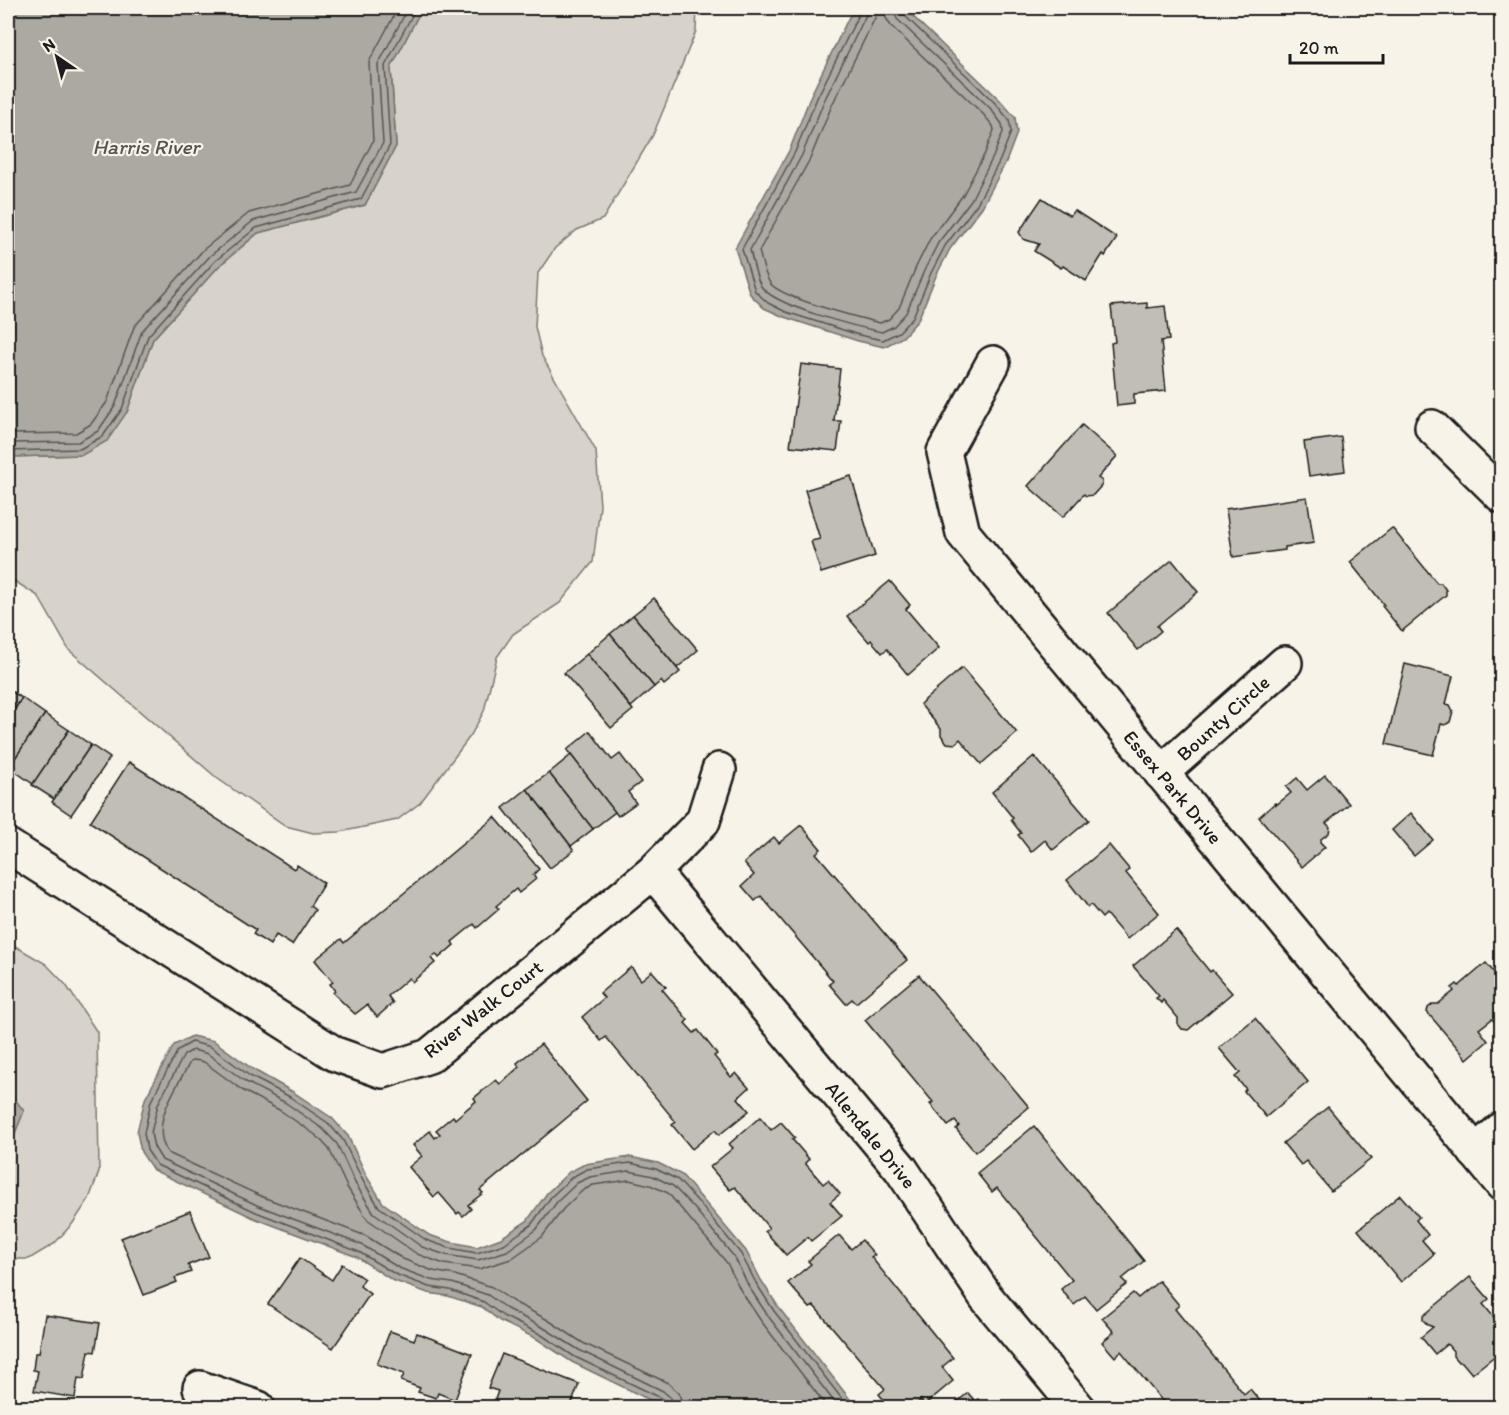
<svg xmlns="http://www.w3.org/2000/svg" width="1509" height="1415" viewBox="0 0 1509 1415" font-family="Itim,sans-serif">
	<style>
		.green { fill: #d7d3cb; stroke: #7a7874; stroke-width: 1.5 }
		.water { fill: #aca9a2; stroke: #72716c; stroke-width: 1.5 }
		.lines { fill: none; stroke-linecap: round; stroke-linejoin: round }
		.shore { stroke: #565452; stroke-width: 1.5 }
		.building { fill: #c0beb5; stroke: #1c1c1c; stroke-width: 1.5 }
		.minor-casing { stroke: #1c1c1c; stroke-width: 38 }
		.minor { stroke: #f7f3e8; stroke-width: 33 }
		.labels { text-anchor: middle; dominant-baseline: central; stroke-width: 4.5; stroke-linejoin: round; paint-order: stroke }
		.street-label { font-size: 20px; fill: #1c1c1c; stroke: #f7f3e8 }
		.water-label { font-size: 21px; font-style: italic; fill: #565452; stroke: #f7f3e8 }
	</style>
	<rect width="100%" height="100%" fill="#f7f3e8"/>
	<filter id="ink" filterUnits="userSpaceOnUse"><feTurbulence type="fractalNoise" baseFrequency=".0167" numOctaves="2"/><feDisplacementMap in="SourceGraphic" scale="12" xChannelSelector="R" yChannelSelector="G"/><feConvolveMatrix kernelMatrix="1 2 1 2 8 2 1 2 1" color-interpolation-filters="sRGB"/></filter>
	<g filter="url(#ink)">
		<g class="green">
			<polygon points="422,8 697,8 696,31 653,135 603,219 577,230 555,248 538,273 535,327 542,356 596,451 600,506 593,562 560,603 513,634 497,657 484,711 471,735 420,803 397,820 340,832 313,833 286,826 218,779 69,650 38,596 8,577 8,457 82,455 127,412 153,339 219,266 258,233 365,205 396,146 391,68"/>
			<polygon points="8,942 46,964 66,985 97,1032 99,1172 89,1199 73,1223 54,1244 29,1259 8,1259 8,1141 14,1135 12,1093 8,1090"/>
		</g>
		<g class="water">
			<polygon points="8,8 422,8 391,68 396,146 365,205 258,233 219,266 153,339 127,412 107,441 82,455 8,457"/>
			<polygon points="856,8 904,8 999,99 1015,117 1017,133 1006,162 982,207 950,249 936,276 918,320 903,337 884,347 858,341 784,317 764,308 750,294 735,248 790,149 811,95 849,17"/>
			<polygon points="192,1036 214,1041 254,1070 293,1092 332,1118 348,1136 367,1177 383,1203 429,1235 451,1242 477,1247 501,1238 527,1221 547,1193 569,1172 585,1164 630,1157 658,1163 682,1175 746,1251 761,1280 779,1308 856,1407 664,1407 572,1362 537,1339 500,1321 482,1307 448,1296 428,1293 392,1280 357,1257 254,1218 153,1170 141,1152 137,1132 145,1099 174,1045"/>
			<polygon points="8,1090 24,1111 14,1136 8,1141"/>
		</g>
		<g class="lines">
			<g class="shore">
				<polyline points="860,8 860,12 817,98 795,152 742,249 755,291 768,303 786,312 859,335 883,340 899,332 913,317 931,273 945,246 977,204 1000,160 1011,132 1009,120 995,103 903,14 901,8"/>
				<path d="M868 8 866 15 824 101 802 155 750 250C753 261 755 276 761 286 773 306 857 327 882 332L894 326 906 313 924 271 938 243 971 200 993 157 1003 132 1002 124 990 108 897 19 893 8"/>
				<path d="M877 8 875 18 832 105 810 159 759 251C762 261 764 274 770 283 781 298 860 318 880 323L889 319 899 308 916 267 930 239 963 195 985 153 994 130 993 126 983 114 891 26 886 18 884 8"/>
				<polyline points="8,434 76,433 91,424 107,402 134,327 204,249 249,213 350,185 373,141 369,62 398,8"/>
				<polyline points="8,443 78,442 98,431 115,406 142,331 210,256 253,221 356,192 383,143 378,65 408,8"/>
				<polyline points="8,451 80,449 103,436 122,409 148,336 215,261 256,228 361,199 390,145 385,66 416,8"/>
				<polyline points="666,1408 665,1401 659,1397 575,1357 540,1334 503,1316 484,1302 450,1290 429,1287 395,1274 359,1252 256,1212 157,1165 147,1150 144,1133 151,1101 178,1050 192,1042 211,1047 250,1076 290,1097 328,1123 343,1140 362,1179 379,1207 426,1240 449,1248 477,1253 504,1244 531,1225 551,1197 572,1177 587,1169 630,1163 656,1169 678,1180 700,1204 741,1254 756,1283 774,1311 849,1408"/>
				<polyline points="674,1408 671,1398 663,1391 579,1350 544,1328 507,1309 488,1295 452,1283 431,1280 399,1268 362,1245 259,1206 162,1160 154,1147 151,1133 158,1104 184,1055 193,1050 208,1054 246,1082 286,1103 323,1129 337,1144 355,1183 374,1213 422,1247 446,1255 478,1260 507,1251 536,1230 557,1202 577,1183 590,1177 629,1171 653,1176 673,1186 695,1209 735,1258 749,1287 768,1316 839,1408"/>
				<path d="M683 1408 679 1393 668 1383 583 1343 548 1320 512 1301 492 1287 455 1275 433 1271 403 1259 366 1236 263 1197 168 1153C148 1124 177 1088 190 1062L195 1060 204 1062 242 1090 281 1111 317 1136 329 1149 347 1187 367 1219 417 1254 444 1264 479 1269 511 1259 542 1237 564 1208 582 1191 593 1185 629 1180 650 1185 668 1193 727 1263 741 1291 761 1321 828 1408"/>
			</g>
		</g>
		<g class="building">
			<polygon points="1042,198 1070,216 1074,210 1117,238 1105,256 1103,254 1086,281 1063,266 1061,268 1034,251 1039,244 1023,239 1019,232"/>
			<polygon points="1147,303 1147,308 1165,306 1169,340 1161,341 1166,391 1134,394 1134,404 1117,406 1111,343 1115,342 1111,306"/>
			<polygon points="801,364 840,369 834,421 841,421 837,451 790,446"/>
			<polygon points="1082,425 1117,456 1098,478 1102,481 1102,485 1093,495 1086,496 1084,494 1063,517 1028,486"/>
			<polygon points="1341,437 1345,471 1309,476 1304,442"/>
			<polygon points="851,476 875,556 821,573 811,541 820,539 805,490"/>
			<polygon points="1307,497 1314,543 1285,547 1285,550 1233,557 1226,509"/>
			<polygon points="1392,528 1437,583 1441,583 1446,590 1446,595 1402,631 1382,606 1384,605 1350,562"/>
			<polygon points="1172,560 1198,592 1157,626 1161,631 1138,650 1108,613"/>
			<polygon points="890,581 910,605 906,609 939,648 908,675 887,649 882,653 871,640 869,642 847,616"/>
			<polygon points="654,598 698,650 677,668 633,615"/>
			<polygon points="633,615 680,672 664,685 661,681 654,687 610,634"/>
			<polygon points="610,634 654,687 631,707 587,654"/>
			<polygon points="587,654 633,710 611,728 564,673"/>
			<polygon points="1405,664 1453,676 1446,704 1450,705 1453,711 1450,722 1445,725 1441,724 1433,755 1386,744"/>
			<polygon points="962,668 1017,733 981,764 960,739 955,744 947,743 941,735 941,729 920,704"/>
			<polygon points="8,689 22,698 8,720"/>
			<polygon points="22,698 45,714 8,769 8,720"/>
			<polygon points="45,714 69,730 33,784 9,767"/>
			<polygon points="69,730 91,745 54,799 32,785"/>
			<polygon points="590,731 612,760 620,754 641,782 628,792 636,803 618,816 567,750"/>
			<polygon points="91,745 110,758 71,815 52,802"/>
			<polygon points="571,755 615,812 593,829 549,773"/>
			<polygon points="1034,756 1089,820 1053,850 1045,840 1031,852 1018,835 1021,833 1011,820 1013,818 992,792"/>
			<polygon points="129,762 294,869 297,865 324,883 310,906 315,910 292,945 276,935 270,945 253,934 256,930 90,822"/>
			<polygon points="549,773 593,829 571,846 527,789"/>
			<polygon points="1325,775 1349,804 1326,823 1330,827 1329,833 1321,839 1320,842 1325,847 1302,867 1259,817 1275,803 1276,805 1291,793 1286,787 1297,778 1307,790"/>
			<polygon points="527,789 574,850 550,868 503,808"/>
			<polygon points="1411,813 1433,840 1414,856 1392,830"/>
			<polygon points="495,817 539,869 533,875 536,879 519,893 516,889 496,906 499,909 477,928 474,924 452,942 454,945 439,958 436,954 431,958 435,963 412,982 409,978 388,996 393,1003 377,1017 367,1005 355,1014 333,993 335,991 330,984 333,982 315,960 341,939 344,943"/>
			<polygon points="801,825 821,849 816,853 907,960 856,1003 852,999 846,1004 829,984 833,981 761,896 755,901 742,886 754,875 744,863 774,837 779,843"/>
			<polygon points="1109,845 1129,869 1126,873 1159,913 1127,939 1106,914 1102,918 1091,905 1088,907 1067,880"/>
			<polygon points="1176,930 1210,972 1212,970 1232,993 1188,1030 1182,1029 1178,1024 1178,1018 1163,1000 1161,1003 1156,998 1159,996 1133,966"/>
			<polygon points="1486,963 1502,982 1502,1017 1495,1022 1492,1019 1479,1029 1488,1041 1467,1059 1427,1012 1428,1008 1433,1004 1438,1004 1454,991 1452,988 1457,984 1459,986"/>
			<polygon points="631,967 641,980 652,971 666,987 662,989 688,1020 685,1023 694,1033 698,1030 717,1054 714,1056 731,1077 736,1073 749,1088 738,1098 749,1111 719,1135 715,1130 692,1149 672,1125 676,1122 606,1037 601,1041 582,1017 604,998 600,993"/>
			<polygon points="919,975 1029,1107 975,1152 956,1129 959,1126 955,1121 948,1126 930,1104 933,1102 865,1020"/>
			<polygon points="1255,1018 1308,1082 1266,1117 1244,1091 1246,1089 1235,1077 1240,1073 1219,1048"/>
			<polygon points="541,1044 587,1101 480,1190 483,1193 468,1205 471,1209 463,1216 459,1212 457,1214 439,1193 434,1197 409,1167 422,1156 413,1145 430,1131 435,1138 440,1134 436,1130 453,1116 455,1119 476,1101 474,1098 496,1080 500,1084 519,1067 517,1063"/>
			<polygon points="1328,1107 1371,1159 1331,1191 1306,1161 1301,1165 1283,1143"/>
			<polygon points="760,1117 771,1130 781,1122 795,1138 792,1139 809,1159 805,1163 823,1184 828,1180 840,1194 830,1202 842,1216 811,1241 808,1237 786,1255 765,1231 769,1228 735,1187 730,1190 710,1167 733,1148 729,1144"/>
			<polygon points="1034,1126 1144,1261 1122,1279 1127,1284 1096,1309 1085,1296 1074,1305 1061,1289 1072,1280 997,1188 992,1192 977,1173"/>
			<polygon points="1400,1195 1419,1217 1416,1220 1428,1235 1422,1240 1434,1254 1401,1282 1358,1230"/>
			<polygon points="190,1211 209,1257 188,1265 191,1272 175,1278 177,1282 144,1295 121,1238"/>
			<polygon points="839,1235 851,1249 862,1240 875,1255 871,1257 953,1358 942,1367 953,1381 924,1405 921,1400 912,1408 890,1408 879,1394 885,1389 814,1306 810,1308 788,1283 811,1264 808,1261"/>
			<polygon points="300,1258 332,1280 342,1264 364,1279 360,1286 370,1294 333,1348 268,1304"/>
			<polygon points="1470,1277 1489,1299 1483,1304 1502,1327 1502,1350 1472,1374 1462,1362 1458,1362 1453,1356 1453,1351 1447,1344 1435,1354 1421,1337 1433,1327 1428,1325 1423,1320 1423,1316"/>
			<polygon points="1159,1281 1179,1305 1175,1309 1244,1394 1250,1389 1266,1408 1168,1408 1121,1351 1115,1357 1102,1342 1114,1332 1102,1318 1133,1293 1138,1298"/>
			<polygon points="45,1315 100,1323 95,1352 89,1351 84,1379 78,1378 75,1398 34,1391 38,1371 33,1370 35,1353 39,1353"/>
			<polygon points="390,1331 414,1340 417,1333 472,1354 455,1400 438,1393 436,1398 418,1392 420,1388 401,1381 404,1374 377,1364"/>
			<polygon points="502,1354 579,1384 570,1408 492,1408 498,1391 488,1388"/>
			<polygon points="968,1393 975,1401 978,1399 985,1408 949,1408"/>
		</g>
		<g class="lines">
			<g class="minor-casing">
				<g id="minor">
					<polyline points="993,363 944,452 963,533 1502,1184"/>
					<polyline points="1432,427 1502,496"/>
					<polyline points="1161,773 1285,663"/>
					<polyline points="8,846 335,1054 383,1071 429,1056 653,872 703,821 719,770"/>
					<polyline points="653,872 901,1169 986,1297 1078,1408"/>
					<polyline points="1475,1152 1502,1129"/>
					<polyline points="200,1388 258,1408"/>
				</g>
			</g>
			<use href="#minor" class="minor"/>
		</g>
	</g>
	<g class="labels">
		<g class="street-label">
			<text transform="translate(1223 718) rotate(-42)">Bounty Circle</text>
			<text transform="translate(1173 787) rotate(50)">Essex Park Drive</text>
			<text transform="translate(483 1009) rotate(-38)">River Walk Court</text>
			<text transform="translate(871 1135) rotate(51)">Allendale Drive</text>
		</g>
		<g class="water-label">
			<text x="146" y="146">Harris River</text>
		</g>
	</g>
	<rect width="1509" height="1415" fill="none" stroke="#f7f3e8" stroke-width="30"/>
	<rect x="15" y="15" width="1479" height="1385" fill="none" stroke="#1c1c1c" stroke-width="2" filter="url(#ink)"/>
	<g transform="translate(57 57) rotate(325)" stroke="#f7f3e8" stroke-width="4.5" paint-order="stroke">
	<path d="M0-4.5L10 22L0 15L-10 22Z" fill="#1c1c1c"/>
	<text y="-9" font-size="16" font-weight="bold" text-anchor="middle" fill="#1c1c1c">N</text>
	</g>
	<path d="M1290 54v9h93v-9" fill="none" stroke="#1c1c1c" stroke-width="3"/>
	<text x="1299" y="54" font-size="18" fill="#1c1c1c" stroke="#f7f3e8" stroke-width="4.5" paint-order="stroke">20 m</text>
</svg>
